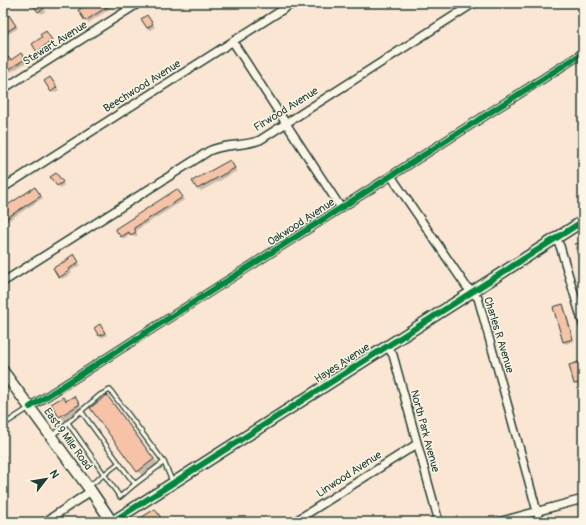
<svg xmlns="http://www.w3.org/2000/svg" width="586" height="525" viewBox="0 0 586 525" font-family="Pangolin,sans-serif">
	<style>
		.shadow { fill: #0003 }
		.building { fill: #f6c2a8; stroke: #1f3d34 }
		.lines { fill: none; stroke-linecap: round; stroke-linejoin: round }
		.lane-casing { stroke: #1f3d34; stroke-width: 6 }
		.street-casing { stroke: #1f3d34; stroke-width: 10 }
		.secondary-casing { stroke: #1f3d34; stroke-width: 13 }
		.lane { stroke: #fcf5e5; stroke-width: 3.5 }
		.street { stroke: #fcf5e5; stroke-width: 7 }
		.secondary { stroke: #fcf5e5; stroke-width: 10 }
		.cycleway-casing { stroke: #fcf5e5; stroke-width: 8 }
		.cycleway { stroke: #00873e; stroke-width: 6 }
		.labels { text-anchor: middle; dominant-baseline: central; stroke-width: 3; stroke-linejoin: round; paint-order: stroke }
		.street-label { font-size: 11px; fill: #1f3d34; stroke: #fcf5e5 }
	</style>
	<rect width="100%" height="100%" fill="#fae6d3"/>
	<filter id="ink" filterUnits="userSpaceOnUse"><feTurbulence type="fractalNoise" baseFrequency=".025" numOctaves="2"/><feDisplacementMap in="SourceGraphic" scale="8" xChannelSelector="R" yChannelSelector="G"/><feConvolveMatrix kernelMatrix="1 2 1 2 8 2 1 2 1" color-interpolation-filters="sRGB"/></filter>
	<g filter="url(#ink)">
		<g class="shadow">
			<polygon points="33,3 52,3 44,8 46,11 41,14"/>
			<polygon points="91,3 119,3 88,23 79,11"/>
			<polygon points="9,16 18,28 4,37 3,36 3,21"/>
			<polygon points="149,19 155,27 150,30 147,28"/>
			<polygon points="46,32 54,43 40,53 38,51"/>
			<polygon points="23,57 27,62 11,72 3,61 8,58 11,61"/>
			<polygon points="50,78 59,90 54,93 52,91"/>
			<polygon points="230,161 237,171 201,191 198,188 193,181"/>
			<polygon points="59,177 64,185 60,188 58,185"/>
			<polygon points="37,191 43,198 3,224 3,209"/>
			<polygon points="180,193 184,200 135,231 138,235 134,237 131,234 124,239 121,236"/>
			<polygon points="76,258 80,265 71,271 72,273 62,279 60,277"/>
			<polygon points="563,305 565,308 574,341 566,344 563,341"/>
			<polygon points="95,328 102,328 107,335 102,338"/>
			<polygon points="579,363 582,366 583,371 583,385 578,386 575,384"/>
			<polygon points="107,396 113,402 159,465 143,477 138,471"/>
			<polygon points="74,397 83,409 64,421 52,405 67,402"/>
		</g>
		<g class="building">
			<polygon points="32,3 41,3 44,8 38,12"/>
			<polygon points="90,3 113,3 85,21 78,10"/>
			<polygon points="9,15 16,26 3,34 3,18"/>
			<polygon points="147,15 153,24 147,28 141,19"/>
			<polygon points="46,31 52,40 37,52 32,44 42,37 40,35"/>
			<polygon points="21,53 25,59 8,70 3,60 8,57 11,60"/>
			<polygon points="50,77 57,87 51,92 44,81"/>
			<polygon points="230,160 235,168 197,189 192,181"/>
			<polygon points="56,173 63,182 57,186 50,177"/>
			<polygon points="35,187 41,196 5,219 3,216 3,208"/>
			<polygon points="177,189 183,197 134,228 136,232 131,235 129,232 121,237 115,229"/>
			<polygon points="583,242 583,268 581,269 575,244"/>
			<polygon points="74,254 79,262 69,269 70,270 59,278 53,268 69,259 68,258"/>
			<polygon points="563,304 573,339 563,342 553,307"/>
			<polygon points="100,324 105,333 99,336 94,328"/>
			<polygon points="579,362 583,382 574,384 569,365"/>
			<polygon points="107,395 154,459 137,472 90,408"/>
			<polygon points="74,396 80,404 59,417 51,404 63,397 66,401"/>
			<polygon points="155,509 164,522 134,522"/>
		</g>
		<g class="lines">
			<g class="lane-casing">
				<g id="lane">
					<polyline points="81,411 119,463"/>
					<polyline points="68,423 120,497 135,484"/>
					<polyline points="3,425 29,408"/>
					<polyline points="53,435 100,395 110,390 164,462 135,484 119,463 89,486"/>
					<polyline points="3,457 3,458"/>
					<polyline points="164,462 172,481"/>
					<polyline points="55,516 59,522"/>
				</g>
			</g>
			<g class="street-casing">
				<g id="street">
					<polyline points="233,42 341,208"/>
					<polyline points="3,89 139,3"/>
					<polyline points="391,176 466,286 478,298 540,522"/>
					<polyline points="3,188 293,3"/>
					<polyline points="556,239 560,246 583,324"/>
					<path d="M3 282 209 151C226 143 243 147 260 140L474 3"/>
					<polyline points="387,346 393,355 439,522"/>
					<polyline points="30,407 583,53"/>
					<polyline points="45,522 91,491"/>
					<polyline points="294,522 417,444"/>
					<polyline points="498,522 583,499"/>
				</g>
			</g>
			<g class="secondary-casing">
				<g id="secondary">
					<polyline points="3,371 91,491 112,522"/>
					<polyline points="112,522 583,221"/>
				</g>
			</g>
			<use href="#lane" class="lane"/>
			<use href="#street" class="street"/>
			<use href="#secondary" class="secondary"/>
			<g class="cycleway-casing">
				<g id="cycleway">
					<polyline points="30,407 583,53"/>
					<polyline points="112,522 583,221"/>
				</g>
			</g>
			<use href="#cycleway" class="cycleway"/>
		</g>
	</g>
	<g class="labels">
		<g class="street-label">
			<text transform="translate(55 43) rotate(-32)">Stewart Avenue</text>
			<text transform="translate(142 86) rotate(-32)">Beechwood Avenue</text>
			<text transform="translate(286 109) rotate(-32)">Firwood Avenue</text>
			<text transform="translate(301 222) rotate(-33)">Oakwood Avenue</text>
			<text transform="translate(499 335) rotate(73)">Charles R Avenue</text>
			<text transform="translate(342 363) rotate(-33)">Hayes Avenue</text>
			<text transform="translate(425 431) rotate(75)">North Park Avenue</text>
			<text transform="translate(68 439) rotate(54)">East 9 Mile Road</text>
			<text transform="translate(349 474) rotate(-33)">Linwood Avenue</text>
		</g>
	</g>
	<rect width="586" height="525" fill="none" stroke="#fcf5e5" stroke-width="16"/>
	<rect x="8" y="8" width="570" height="509" fill="none" stroke="#1f3d34" stroke-width="1.5" filter="url(#ink)"/>
	<g transform="translate(46 479) rotate(59)" stroke="#fcf5e5" stroke-width="3" paint-order="stroke">
	<path d="M0-3L7 15L0 10L-7 15Z" fill="#1f3d34"/>
	<text y="-6" font-size="11" font-weight="bold" text-anchor="middle" fill="#1f3d34">N</text>
	</g>
</svg>
